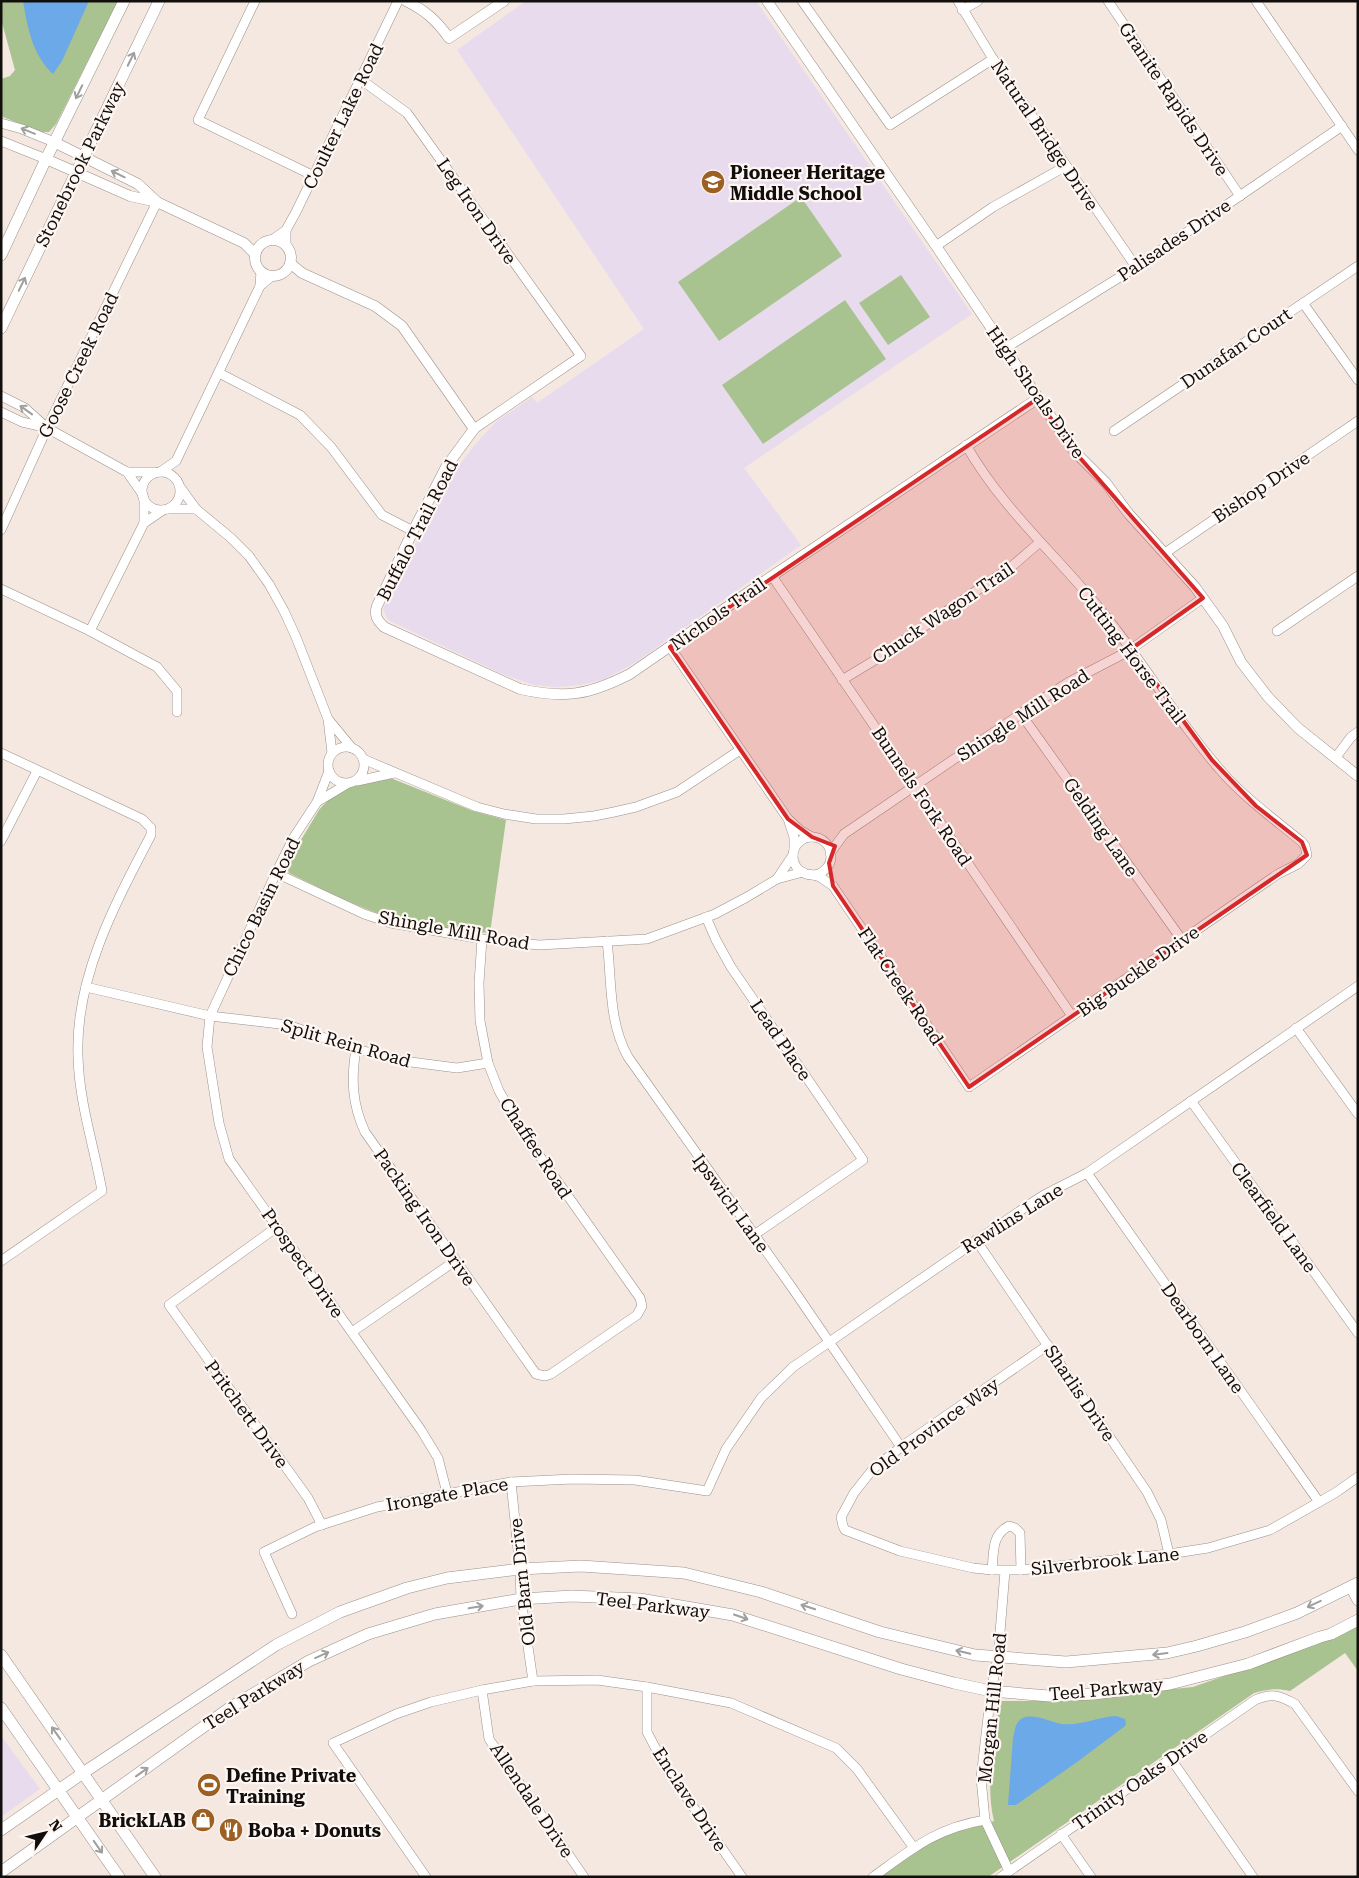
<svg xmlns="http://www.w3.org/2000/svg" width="1359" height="1878" viewBox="0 0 1359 1878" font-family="'Roboto Serif',serif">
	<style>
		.education { fill: #e9dbee }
		.green { fill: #a8c290 }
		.water { fill: #6ba9e8 }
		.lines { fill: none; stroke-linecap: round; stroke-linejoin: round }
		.minor-casing { stroke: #9b9089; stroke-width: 10 }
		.tertiary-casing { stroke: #9b9089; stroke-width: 11 }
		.secondary-casing { stroke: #9b9089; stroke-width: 12 }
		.minor { stroke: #fff; stroke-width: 9 }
		.tertiary { stroke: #fff; stroke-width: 10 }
		.secondary { stroke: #fff; stroke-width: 11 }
		.oneway { stroke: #a09f9e }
		.marked { fill: #d62828; fill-opacity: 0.2; stroke: #d62828; stroke-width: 4; stroke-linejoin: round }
		.labels { text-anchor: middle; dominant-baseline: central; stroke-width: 4.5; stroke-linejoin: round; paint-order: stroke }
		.street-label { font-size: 18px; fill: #120e0c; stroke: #fef6f2 }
		.poi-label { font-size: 18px; font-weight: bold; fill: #120e0c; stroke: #fef6f2; text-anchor: start }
	</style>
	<rect width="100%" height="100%" fill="#f4e8e1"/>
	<g class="education">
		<polygon points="526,1 756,1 972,314 744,468 801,545 636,662 605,679 580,685 557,687 534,685 502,674 388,620 383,609 448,479 479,440 497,421 532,397 537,403 644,329 457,50"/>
		<polygon points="1,1736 40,1789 1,1817"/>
	</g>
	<g class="green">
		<polygon points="1,1 118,1 56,124 49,132 39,132 1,116 1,79 10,76 15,70 1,19"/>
		<polygon points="801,197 842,256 719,341 678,282"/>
		<polygon points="901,275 930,317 888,345 859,303"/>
		<polygon points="845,300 886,359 763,444 722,385"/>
		<path d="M383 778 393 779 473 811 506 820 490 933C452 931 412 925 377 913 347 902 318 887 289 873L286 865 319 810C338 788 355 782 383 778Z"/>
		<path d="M1358 1624V1671L1345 1653 1290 1691C1277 1688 1267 1689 1254 1693L988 1877H880L936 1839 950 1833 994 1821C985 1784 994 1738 1000 1701H1056L1193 1687 1335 1637Z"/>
	</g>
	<g class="water">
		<path d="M23 1H89L62 61 53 74C32 54 28 29 23 1Z"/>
		<path d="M1116 1716 1125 1719 1126 1724 1125 1726 1077 1762 1016 1805H1008L1013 1738C1015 1731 1015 1721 1023 1718 1034 1713 1051 1722 1062 1724 1080 1726 1098 1717 1116 1716Z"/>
	</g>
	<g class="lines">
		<g class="minor-casing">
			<g id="minor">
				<polyline points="255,1 198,120 314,176"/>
				<polyline points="802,1 890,125 993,59"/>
				<polyline points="958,1 993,59 1136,267"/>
				<polyline points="1108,1 1240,196"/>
				<polyline points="1256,1 1358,150"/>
				<polyline points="962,10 978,1"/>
				<polyline points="360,79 407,113 581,356 474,429"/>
				<polyline points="1,123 22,129 54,142"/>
				<polyline points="1,141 46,159"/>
				<polyline points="272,240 286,230 296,212 398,1"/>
				<polyline points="286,246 286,230"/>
				<polyline points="936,246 993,207 1066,166"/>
				<polyline points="260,286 261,271"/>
				<polyline points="1303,303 1358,380"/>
				<polyline points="1004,349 1136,267 1342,126"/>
				<polyline points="219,373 300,415 331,447 382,515 413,531"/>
				<polyline points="1,396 25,408 47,428 127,472 143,495"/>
				<polyline points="1,412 22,422 44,427"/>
				<polyline points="1114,431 1358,266"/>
				<polyline points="127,472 155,472"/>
				<polyline points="160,472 176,461 260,286 272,276"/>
				<circle cx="161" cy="491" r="19"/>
				<polyline points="180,487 196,509 231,538 249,556 269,584 284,611 296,637 328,719 332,753"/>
				<polyline points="168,509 196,509"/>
				<polyline points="144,523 163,510"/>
				<polyline points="1,530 47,428 157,202"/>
				<polyline points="1165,553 1358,421"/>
				<polyline points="772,576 1072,1016"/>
				<polyline points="1,589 90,631 157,667 177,691 177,712"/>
				<polyline points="90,631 144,523 144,498"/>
				<polyline points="1277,631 1358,576"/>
				<polyline points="670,647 788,819 801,831 812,837"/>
				<polyline points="842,680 875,660 1011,567 1040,542"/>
				<polyline points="1021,714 1182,940"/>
				<polyline points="328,719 352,748"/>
				<circle cx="346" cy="765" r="18"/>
				<path d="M1 753 142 819 151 828V835C116 902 75 977 78 1056 79 1102 94 1146 102 1191L1 1261"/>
				<polyline points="1336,757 1351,737 1358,732"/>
				<polyline points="363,759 477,807 504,814 536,819 564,819 594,816 614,812 636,807 677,792 740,750"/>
				<polyline points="329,771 317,802 294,837 276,873 210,1016 207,1047 219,1123 229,1159 421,1430 438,1458 447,1493"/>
				<polyline points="357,781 394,773"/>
				<polyline points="317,802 347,784"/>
				<polyline points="789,822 794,837 794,849"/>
				<circle cx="812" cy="856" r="19"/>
				<polyline points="1,841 37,771"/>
				<polyline points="830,853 844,834 1044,698 1069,682 1127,652 1203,598"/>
				<polyline points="276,873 364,914 391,923 482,939 539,945 647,939 715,914 747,897 777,879 803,872"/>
				<path d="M809 874 820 877 833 886 969 1087 1278 874 1298 864 1307 855 1305 846 1302 842C1274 819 1246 799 1222 772 1177 721 1143 661 1100 609 1055 554 1001 507 966 445"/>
				<polyline points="777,879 793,855"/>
				<polyline points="706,917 716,940 731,967 863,1160 754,1235"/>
				<path d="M607 941C612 981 608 1021 628 1057L793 1289 901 1447"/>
				<polyline points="86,987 210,1016 288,1025 356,1049 403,1061 457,1068 488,1063"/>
				<polyline points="1296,1028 1358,1114"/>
				<path d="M356 1049C351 1079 352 1104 365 1132L536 1374 545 1376 551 1374 637 1315 642 1306 640 1298 522 1131 499 1091 488 1063 480 1021 479 983 482 939"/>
				<polyline points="1191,1101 1358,1333"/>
				<polyline points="1087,1173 1319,1502"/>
				<polyline points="277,1227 169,1305 308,1498 322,1525"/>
				<polyline points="976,1240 1147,1492 1161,1520 1169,1554"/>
				<polyline points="352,1332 455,1261"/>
				<polyline points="1048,1345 901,1447 873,1469 854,1493 841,1517 843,1526 845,1530 900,1551 973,1568 992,1570 1021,1570 1169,1554 1208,1548 1270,1530 1335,1493 1358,1477"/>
				<polyline points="511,1482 520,1569 521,1599 533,1681"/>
				<path d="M992 1570C994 1553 991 1535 1009 1526L1015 1528 1020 1533 1021 1570"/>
				<polyline points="1005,1571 998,1657 991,1691 981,1778 985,1820 1009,1871"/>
				<polyline points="292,1614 264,1552 315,1527 377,1507 511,1482 572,1479 635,1480 707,1491 726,1449 761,1398 793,1367 1030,1204 1044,1195 1087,1173 1358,986"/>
				<polyline points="647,1687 647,1732 666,1768 742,1877"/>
				<polyline points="482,1690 489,1739 584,1877"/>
				<polyline points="1171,1759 1253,1877"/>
				<polyline points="1061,1834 1091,1877"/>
				<polyline points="426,1877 333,1743 396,1714 431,1702 482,1690 533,1681 597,1680 647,1687 731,1703 836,1748 857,1769 914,1848"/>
				<path d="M873 1877C912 1849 936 1828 985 1820"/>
				<path d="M1001 1877 1255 1700C1272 1693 1279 1695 1295 1704L1358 1791"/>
			</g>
		</g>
		<g class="tertiary-casing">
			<g id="tertiary">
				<path d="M406 1C425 10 437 21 449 38L504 1"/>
				<polyline points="767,1 936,246 1074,451 1106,483 1128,513 1195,587 1223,626 1241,662 1268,697 1298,728 1358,776"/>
				<polyline points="54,142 138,184 156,201"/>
				<polyline points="46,159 130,196 157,202 244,243 255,254"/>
				<circle cx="273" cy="258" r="18"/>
				<path d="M290 263 302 273 375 306 402 326 474 429 446 467 413 531 377 606C374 615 377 620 384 627L520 689C565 699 589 695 630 674L772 576 1037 399"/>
			</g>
		</g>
		<g class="secondary-casing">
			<g id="secondary">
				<polyline points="1,255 46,159 124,1"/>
				<polyline points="1,328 159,1"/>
				<polyline points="1351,1587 1358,1600"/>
				<polyline points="1,1655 155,1877"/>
				<polyline points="1,1708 119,1877"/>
				<polyline points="1,1830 83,1773 276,1645 340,1612 407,1588 447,1578 520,1569 581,1566 684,1573 761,1592 880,1632 942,1647 975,1655 1066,1662 1167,1653 1197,1646 1245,1632 1297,1613 1358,1583"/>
				<polyline points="1,1872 231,1707 309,1661 368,1634 435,1614 521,1599 572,1596 640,1599 733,1615 901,1669 954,1683 991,1691 1049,1696 1094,1694 1170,1684 1248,1664 1320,1637 1331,1634 1358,1620"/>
			</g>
		</g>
		<use href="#minor" class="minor"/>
		<use href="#tertiary" class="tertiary"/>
		<use href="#secondary" class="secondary"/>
	</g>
	<defs><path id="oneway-shaft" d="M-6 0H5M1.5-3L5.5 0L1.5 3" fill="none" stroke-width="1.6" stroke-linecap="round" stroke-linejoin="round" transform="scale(1.25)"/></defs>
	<g class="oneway">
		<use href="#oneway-shaft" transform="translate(131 59) rotate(-64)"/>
		<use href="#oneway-shaft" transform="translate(79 92) rotate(116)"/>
		<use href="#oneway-shaft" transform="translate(28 131) rotate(-158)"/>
		<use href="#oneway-shaft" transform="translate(118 174) rotate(-154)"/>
		<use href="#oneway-shaft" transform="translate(22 284) rotate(-64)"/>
		<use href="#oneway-shaft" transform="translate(26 410) rotate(-144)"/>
		<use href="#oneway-shaft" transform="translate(1314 1604) rotate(155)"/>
		<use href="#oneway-shaft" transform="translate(476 1607) rotate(-10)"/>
		<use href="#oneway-shaft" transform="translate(808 1607) rotate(-162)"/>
		<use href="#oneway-shaft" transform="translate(741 1617) rotate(19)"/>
		<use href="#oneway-shaft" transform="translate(963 1652) rotate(-167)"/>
		<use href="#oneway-shaft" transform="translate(1160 1654) rotate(173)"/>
		<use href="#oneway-shaft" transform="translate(322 1655) rotate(-24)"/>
		<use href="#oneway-shaft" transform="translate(56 1733) rotate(-125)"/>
		<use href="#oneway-shaft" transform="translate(142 1772) rotate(-36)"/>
		<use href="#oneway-shaft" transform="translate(98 1847) rotate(55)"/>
	</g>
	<path class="marked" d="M1037 399 1074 451 1203 598 1131 649 1212 760 1256 806 1302 842 1307 855 969 1087 833 886 829 863 835 846 812 837 788 819 670 647Z"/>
	<defs>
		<g id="school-disc" transform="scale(1.25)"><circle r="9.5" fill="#9c6022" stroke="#fef6f2"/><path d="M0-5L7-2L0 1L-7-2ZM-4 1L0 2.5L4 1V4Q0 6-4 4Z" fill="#fff"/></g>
		<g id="stadium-disc" transform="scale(1.25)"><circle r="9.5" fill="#9c6022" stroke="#fef6f2"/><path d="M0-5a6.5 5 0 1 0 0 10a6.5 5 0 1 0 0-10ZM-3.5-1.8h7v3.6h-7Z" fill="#fff"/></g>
		<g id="shop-disc" transform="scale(1.25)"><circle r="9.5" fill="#9c6022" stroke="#fef6f2"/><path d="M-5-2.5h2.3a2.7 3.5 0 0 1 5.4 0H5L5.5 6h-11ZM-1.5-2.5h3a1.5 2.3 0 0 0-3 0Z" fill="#fff"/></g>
		<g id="restaurant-disc" transform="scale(1.25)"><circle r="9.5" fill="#9c6022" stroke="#fef6f2"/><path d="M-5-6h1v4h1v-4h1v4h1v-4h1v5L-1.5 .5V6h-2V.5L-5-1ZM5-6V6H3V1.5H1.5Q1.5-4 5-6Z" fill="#fff"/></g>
	</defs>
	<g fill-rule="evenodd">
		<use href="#school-disc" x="713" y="182"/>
		<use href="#stadium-disc" x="209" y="1785"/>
		<use href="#shop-disc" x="203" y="1820"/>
		<use href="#restaurant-disc" x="231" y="1830"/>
	</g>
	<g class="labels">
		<g class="street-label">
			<text transform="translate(1174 99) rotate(56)">Granite Rapids Drive</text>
			<text transform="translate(343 116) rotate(-64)">Coulter Lake Road</text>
			<text transform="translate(1045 135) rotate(56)">Natural Bridge Drive</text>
			<text transform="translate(80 164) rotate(-64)">Stonebrook Parkway</text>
			<text transform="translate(477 211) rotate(55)">Leg Iron Drive</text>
			<text transform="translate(1174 240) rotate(-34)">Palisades Drive</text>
			<text transform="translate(1236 348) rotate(-34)">Dunafan Court</text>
			<text transform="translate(78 365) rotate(-64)">Goose Creek Road</text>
			<text transform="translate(1036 392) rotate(55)">High Shoals Drive</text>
			<text transform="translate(1261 487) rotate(-34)">Bishop Drive</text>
			<text transform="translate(417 530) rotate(-63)">Buffalo Trail Road</text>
			<text transform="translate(943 613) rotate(-34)">Chuck Wagon Trail</text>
			<text transform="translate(718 614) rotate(-35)">Nichols Trail</text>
			<text transform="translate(1132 655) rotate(53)">Cutting Horse Trail</text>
			<text transform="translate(1023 715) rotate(-33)">Shingle Mill Road</text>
			<text transform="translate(922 796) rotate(56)">Bunnels Fork Road</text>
			<text transform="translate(1101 827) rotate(55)">Gelding Lane</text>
			<text transform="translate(261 907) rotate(-64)">Chico Basin Road</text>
			<text transform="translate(454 930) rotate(10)">Shingle Mill Road</text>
			<text transform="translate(1138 971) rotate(-35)">Big Buckle Drive</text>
			<text transform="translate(901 986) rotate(56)">Flat Creek Road</text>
			<text transform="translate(781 1040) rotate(56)">Lead Place</text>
			<text transform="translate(346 1043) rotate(16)">Split Rein Road</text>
			<text transform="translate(536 1148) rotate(57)">Chaffee Road</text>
			<text transform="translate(731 1203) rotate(54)">Ipswich Lane</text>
			<text transform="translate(425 1217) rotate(55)">Packing Iron Drive</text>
			<text transform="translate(1274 1217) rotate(54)">Clearfield Lane</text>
			<text transform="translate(1012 1218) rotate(-32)">Rawlins Lane</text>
			<text transform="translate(303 1263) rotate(55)">Prospect Drive</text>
			<text transform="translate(1203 1338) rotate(55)">Dearborn Lane</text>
			<text transform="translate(1080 1393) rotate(56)">Sharlis Drive</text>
			<text transform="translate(247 1414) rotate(54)">Pritchett Drive</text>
			<text transform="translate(934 1427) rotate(-36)">Old Province Way</text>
			<text transform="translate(447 1494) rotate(-10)">Irongate Place</text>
			<text transform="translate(1105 1561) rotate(-6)">Silverbrook Lane</text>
			<text transform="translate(522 1582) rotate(-96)">Old Barn Drive</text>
			<text transform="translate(653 1605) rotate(7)">Teel Parkway</text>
			<text transform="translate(1106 1689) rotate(-5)">Teel Parkway</text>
			<text transform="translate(254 1695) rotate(-32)">Teel Parkway</text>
			<text transform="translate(992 1708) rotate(-84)">Morgan Hill Road</text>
			<text transform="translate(1140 1780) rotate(-35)">Trinity Oaks Drive</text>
			<text transform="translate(690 1799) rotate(57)">Enclave Drive</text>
			<text transform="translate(532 1800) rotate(56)">Allendale Drive</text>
		</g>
		<g class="poi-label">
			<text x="730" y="172">Pioneer Heritage<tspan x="730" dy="21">Middle School</tspan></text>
			<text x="226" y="1775">Define Private<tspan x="226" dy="21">Training</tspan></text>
			<text x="186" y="1820" text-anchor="end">BrickLAB</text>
			<text x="248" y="1830">Boba + Donuts</text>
		</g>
	</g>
	<rect width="1359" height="1878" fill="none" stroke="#120e0c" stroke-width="5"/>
	<g transform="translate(45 1833) rotate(55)" stroke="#fef6f2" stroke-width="4" paint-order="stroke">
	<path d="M0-4L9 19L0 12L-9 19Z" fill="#120e0c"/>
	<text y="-8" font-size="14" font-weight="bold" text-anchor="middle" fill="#120e0c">N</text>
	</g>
</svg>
